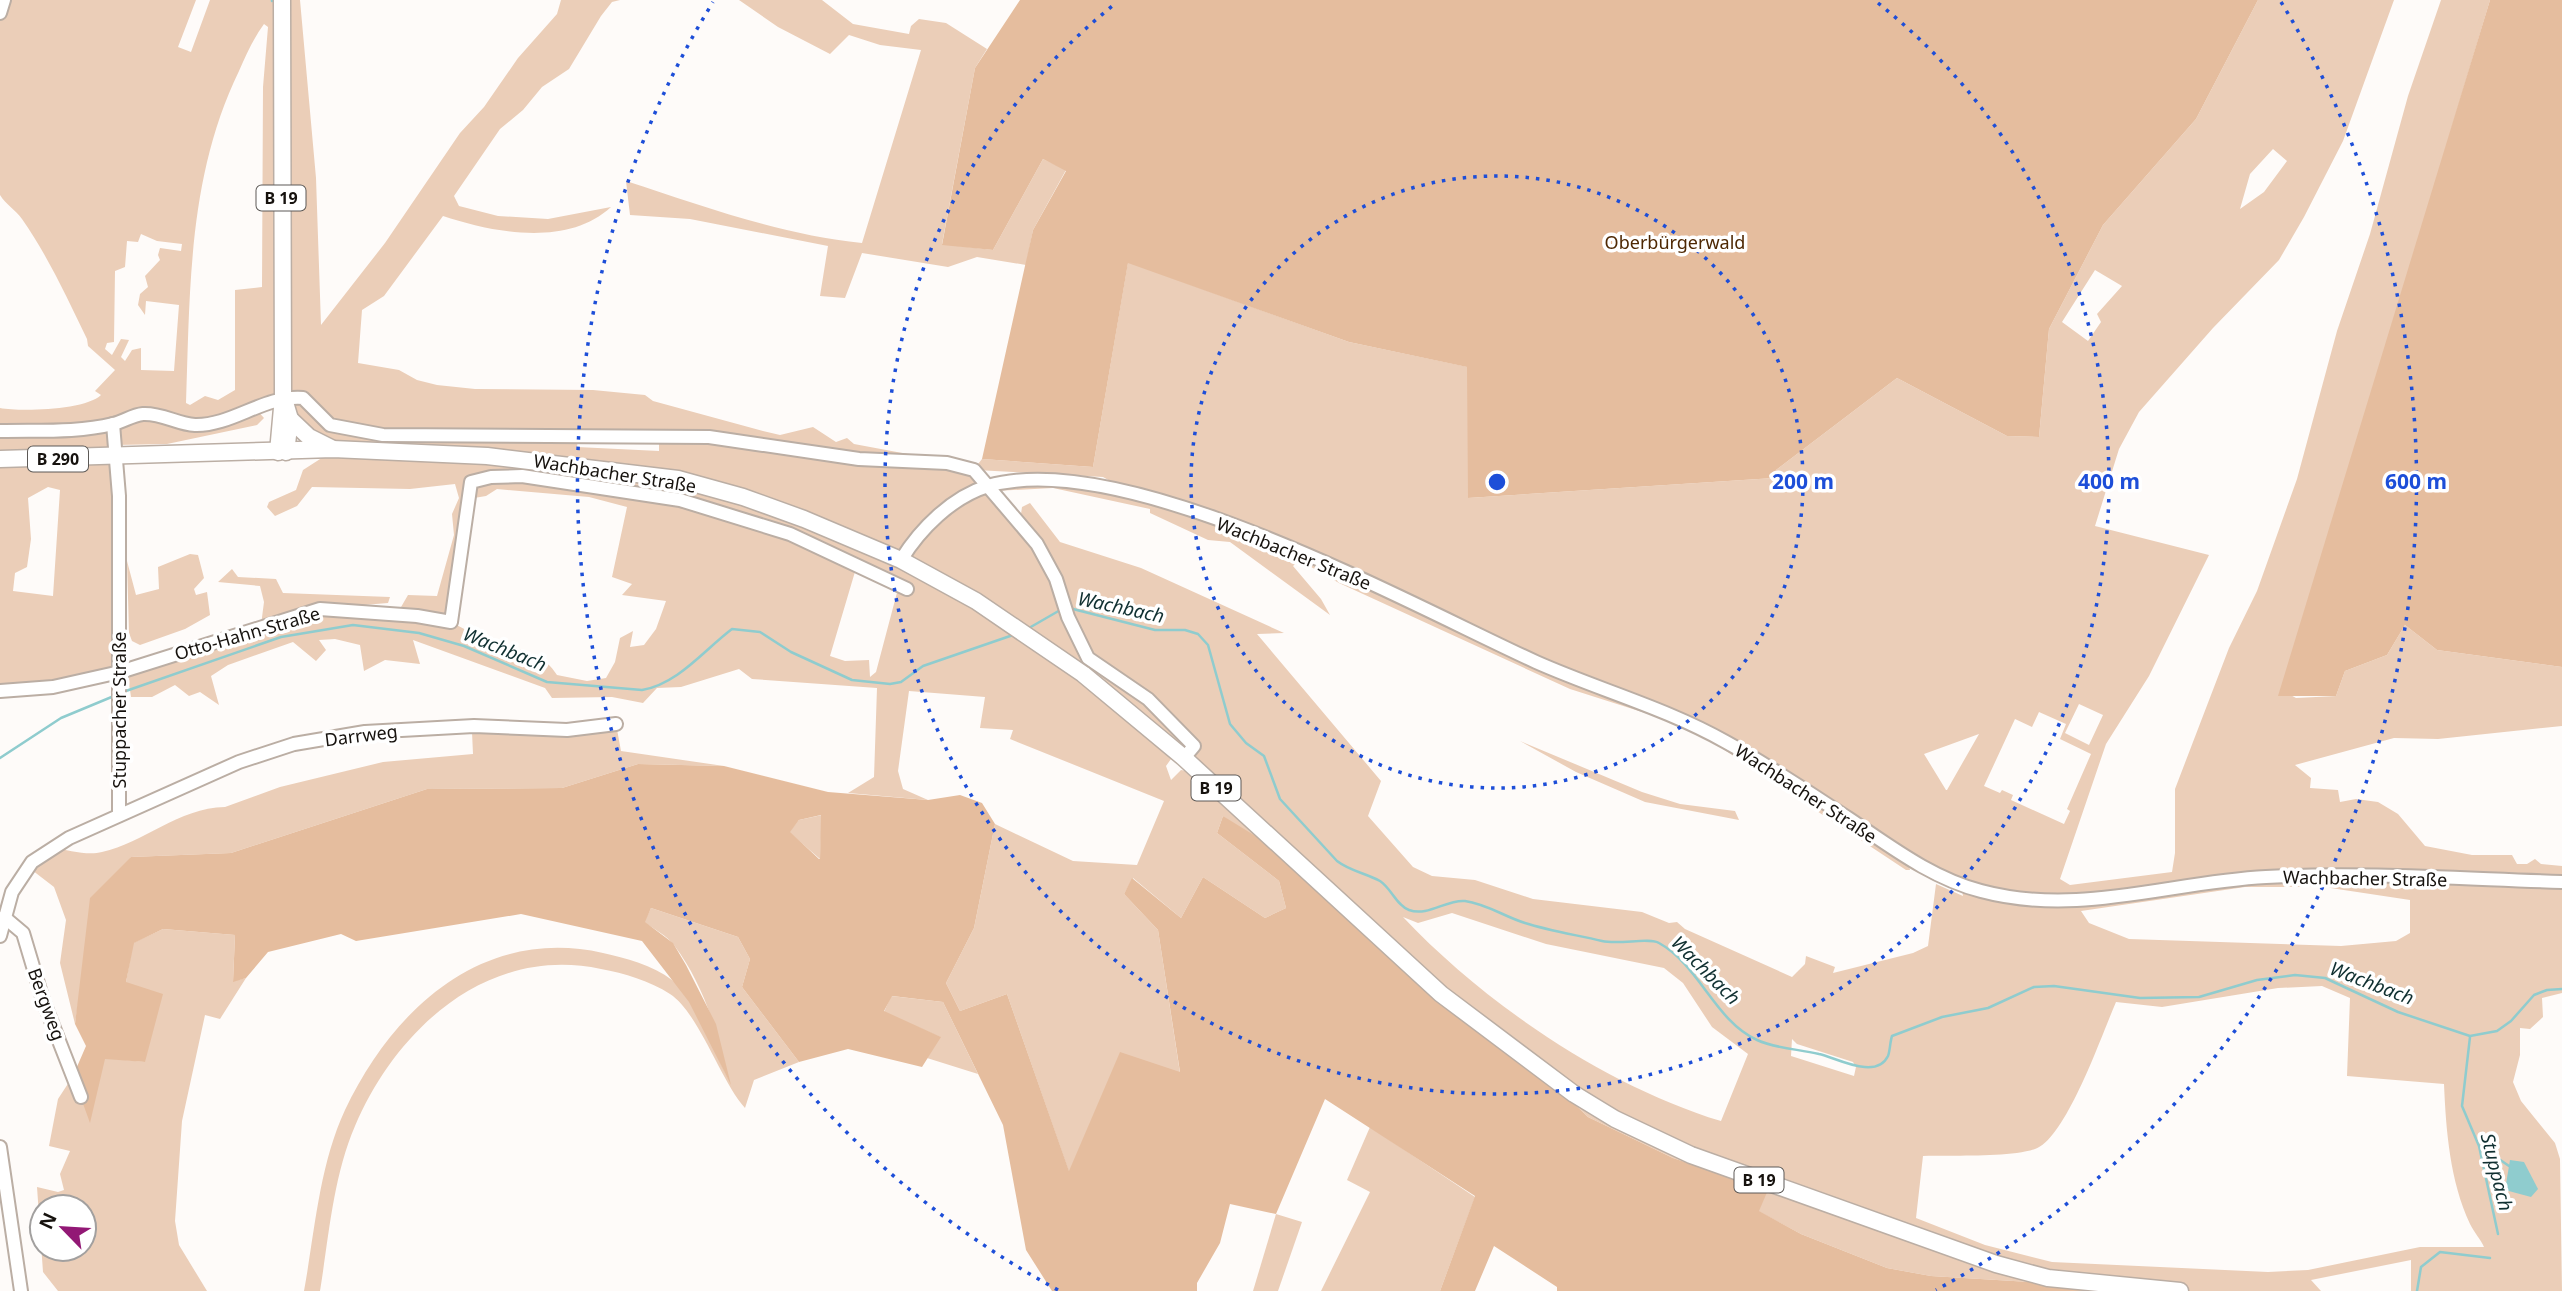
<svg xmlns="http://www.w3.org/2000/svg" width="2562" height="1291" viewBox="0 0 2562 1291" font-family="'Noto Sans',sans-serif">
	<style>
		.green { fill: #ebceb8; fill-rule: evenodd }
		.forest { fill: #e5bd9e; fill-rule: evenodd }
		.water { fill: #8fccce }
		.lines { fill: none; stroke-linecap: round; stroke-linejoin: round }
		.stream { stroke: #8fccce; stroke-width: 2.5 }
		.minor-casing { stroke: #bbaea4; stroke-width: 16 }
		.major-casing { stroke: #bbaea4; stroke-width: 19 }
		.minor { stroke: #fff; stroke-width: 12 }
		.major { stroke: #fff; stroke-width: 16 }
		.ring { fill: none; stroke: #1d4ed8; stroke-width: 3.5; stroke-dasharray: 3.5 7 }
		.labels { text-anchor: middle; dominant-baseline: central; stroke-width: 7; stroke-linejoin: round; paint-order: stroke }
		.shield { fill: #fff; stroke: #5c5956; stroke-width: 2 }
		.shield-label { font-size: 16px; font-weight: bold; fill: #16120e }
		.park-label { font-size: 18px; fill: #4e2803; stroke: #fff }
		.street-label { font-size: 18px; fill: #16120e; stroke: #fff }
		.water-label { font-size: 19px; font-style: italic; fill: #103031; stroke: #fff }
		.centre { fill: #1d4ed8; stroke: #fff; stroke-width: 3.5 }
		.ring-label { font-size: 21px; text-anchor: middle; font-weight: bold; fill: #1d4ed8; stroke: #fff; stroke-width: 7; stroke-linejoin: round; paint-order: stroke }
	</style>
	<rect width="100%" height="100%" fill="#fefbf9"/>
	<g class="green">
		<path d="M0 0H196L178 47 191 52 210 0H300L316 178 321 325 385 243 460 133 484 107 518 58 557 14 561 0H620L612 2 601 16 569 69 542 87 523 110 500 129 454 196 459 206 498 216 548 219 611 207C568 247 494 233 443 216L384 296 362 310 358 363 399 370 417 380 437 385 475 389 593 390 645 395 653 401 763 431 780 435 813 427 836 442 847 438 854 444 913 455 964 460 974 469 982 459 1093 467 1128 262 1349 342 1468 367V498L1774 478 1776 470 1897 378 2007 436 2039 437 2049 329 2103 225 2196 119 2258 0H2394L2343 141 2304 217 2279 260 2213 328 2139 412 2119 449 2095 526 2209 555 2149 676 2106 744 2060 879 2070 885 2172 872 2175 853V789L2229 648 2257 591 2297 479 2337 331 2370 234 2408 96 2441 0H2490L2283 691 2296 698 2336 696 2345 671 2387 655 2405 625 2437 650 2562 667V726L2438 739 2394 738 2295 765 2311 778 2310 788 2338 790 2340 802 2356 799 2378 802 2398 814 2425 846 2472 855H2512L2517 864H2527L2535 859 2541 864 2562 866V993L2542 998 2543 1017 2530 1029 2520 1028V1055L2513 1082 2521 1101 2555 1143 2560 1159 2562 1291H2411V1260L2311 1280 2321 1291H2180L1931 1276 1887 1268 1801 1234 1758 1211 1767 1190 1673 1158 1588 1117 1536 1067 1223 816 1217 833 1279 881 1286 908 1265 918 1203 877 1181 918 1133 878 1124 894 1158 930 1180 1073 1069 1172 1007 994 960 1011 946 983 974 928 995 824 1073 861 1137 865 1164 801 1010 739 1013 730 980 728 985 697 909 691 898 771 903 789 928 800 848 793 874 777 877 688 752 679 739 669 681 687 657 688 643 703 612 697 552 698 545 688 413 640 420 664 385 660 364 671 360 645 335 639 319 640 326 650 316 661 293 642 228 665 211 676 219 705 200 692 189 696 175 685 152 697H131L127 670 261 625 264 602 260 586 218 582 232 569 238 577 276 579 283 593 390 597 388 603 327 608 397 614 408 595 437 596 454 535 452 514 459 498 455 484 410 489 312 487 297 506 275 516 267 507 269 502 296 490 303 470 331 452 309 437 283 397 255 408 264 418 257 425 167 444 115 445 120 672 0 691V408C21 412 86 410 101 395L95 391 115 370 88 346 87 339C67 298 48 256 22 219 15 209 6 205 0 195ZM264 24 268 27 263 87 262 287 235 290V390L218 400 205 396 190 405 186 403C190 289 188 176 239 71 246 55 253 39 264 24ZM2273 149 2287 161 2264 192 2240 209 2250 174ZM141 234 157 241 182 244 181 251 160 248 158 255 160 260 145 276 148 287 140 294 138 305 145 315 146 301 179 305 174 371 141 370V348L132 350 125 361 121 357 129 340 121 339 112 355 105 349 107 343 114 342 115 271 125 267 127 241 138 242ZM2095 270 2122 286 2097 314 2101 322 2088 341 2062 322ZM578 438 659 443V451L577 447ZM976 470 1103 477 1126 490 1026 482 990 486ZM48 487 60 490 53 596 13 591 15 573 27 567 31 539 28 498ZM1053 488 1150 509V513L1208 540 1230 542 1330 615 1321 599 1293 566 1299 560 1339 583 1570 689 1664 719 1717 745 1906 870H1910L1908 859 1961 885 1963 896 1936 884 1928 946 1913 953 1833 973 1835 967 1806 956 1805 964 1792 977 1685 929 1677 922 1669 923 1642 912 1533 899 1475 880 1432 876 1413 867 1368 816 1381 781 1257 634 1284 633 1141 568 1060 542 1030 503 1022 507 1020 521 995 491ZM497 489 589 497 627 507 612 577 632 584 622 595 666 601 656 629 644 645 630 647 633 631 620 638 615 662 606 678 587 681 557 675C541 649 512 650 486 639 474 634 462 628 451 622L468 499 486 496ZM857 565 899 585 876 672 870 677 869 660 845 661 830 656ZM2079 704 2103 715 2089 745 2065 733ZM2039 712 2066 724 2060 739 2091 754 2067 809 2070 811 2064 824 2011 800 2013 795 2002 790 2000 793 1984 786 2015 719 2032 727ZM1146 727 1182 746H1194L1195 758 1288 855 1186 771 1181 770 1171 780 1166 766 1171 759ZM1979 734 1947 790H1946L1924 754ZM2245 887H2324L2410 900V933L2396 941 2341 946 2129 939 2089 923 2081 911ZM1452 913 1546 944 1664 968 1683 983 1712 1027 1748 1054 1721 1121C1606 1086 1485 1004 1403 917L1418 923ZM2322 986 2350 998 2347 1076 2444 1084C2446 1131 2450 1181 2470 1224 2474 1232 2481 1240 2484 1247H2420L2308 1270 2268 1272 2052 1262 1985 1245 1916 1218 1923 1156C1952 1155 2010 1158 2035 1149 2066 1139 2102 1034 2116 1002L2162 1007 2278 988ZM1792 1039 1797 1044 1853 1062 1856 1067 1854 1076 1791 1056Z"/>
		<path d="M739 0H822L853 24 909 34 911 26 919 19 946 23 987 49 975 68 942 244 993 250 1043 159 1066 170 1033 230 1026 265 977 257 948 267 862 253 845 298 820 296 828 246 690 219 630 215 626 181C703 206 781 235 862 243L921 50 880 45 849 35 830 54 778 27Z"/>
		<polygon points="190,554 198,555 204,578 194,589 196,595 207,592 210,615 185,629 140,645 132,641 129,633 127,561 136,595 159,589 158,567"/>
		<path d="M616 724 621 751 724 766 638 764 562 788 427 789 231 853 131 857 80 991 75 1024 60 963 66 920 54 887 28 867 53 848C68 850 88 856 102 852 144 843 178 808 225 807L280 787 383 762 473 754 472 732Z"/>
		<polygon points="1520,741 1642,792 1680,804 1735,811 1739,820 1645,802 1576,772"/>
		<polygon points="822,815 820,859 789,832 799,820"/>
		<path d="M651 908 738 937 750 959 742 987 799 1062 754 1080 745 1108C720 1080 699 1013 670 994 650 981 624 973 601 969 488 945 397 1028 355 1126 333 1177 329 1236 320 1291H304C315 1231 319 1166 345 1110 393 1009 482 926 603 953 625 958 653 965 672 980 698 1000 713 1052 729 1080 718 1033 704 985 674 945 667 936 654 929 644 922Z"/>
		<path d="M163 929 235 935 233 981 246 978 220 1019 205 1015 182 1121 175 1221 179 1245 207 1291H58L43 1272 37 1187 58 1192 64 1190 60 1174 70 1151 49 1146 58 1099 73 1076 105 1058 145 1062 126 982 133 943ZM42 1207H84V1249H42Z"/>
		<polygon points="891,996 943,1002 978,1074 927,1058 940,1037 884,1012"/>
		<polygon points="1370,1127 1475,1197 1440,1291 1321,1291 1370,1192 1347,1180"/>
		<polygon points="1276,1214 1302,1222 1278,1291 1253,1291"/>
	</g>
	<g class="forest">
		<polygon points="1020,0 2258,0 2196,119 2103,225 2049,329 2039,437 2007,436 1897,378 1776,470 1774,478 1468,498 1467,367 1349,342 1128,263 1093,467 982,459 1033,230 1066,171 1043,159 993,250 942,245 975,68"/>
		<polygon points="2490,0 2562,0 2562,667 2437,650 2405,625 2387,655 2345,671 2336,696 2278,696"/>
		<path d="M638 764 724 766 828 792 928 800 960 795 982 803 995 824 974 928 946 983 960 1011 1007 994 1069 1171 1120 1052 1180 1072 1158 930 1124 894 1132 878 1181 918 1203 877 1265 918 1286 908 1279 881 1217 833 1223 816 1296 861 1536 1067 1588 1117 1673 1158 1768 1190 1759 1211 1801 1234 1887 1268 1931 1276 2180 1291H1557V1287L1494 1246 1475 1291H1440L1475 1196 1325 1099 1276 1214 1230 1204 1220 1243 1197 1283V1291H1052L1026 1250 1003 1125 943 1002 892 996 884 1011 941 1037 922 1067 848 1049 799 1062 742 987 750 959 738 937 651 908 645 922 673 943 686 965 716 1024 731 1085 689 1002 642 941 521 914 356 941 341 934 268 952 246 978 233 982 235 935 163 929 134 943 126 982 163 994 145 1062 105 1059 90 1123 73 1076 86 1046 75 1024 90 898 131 857 231 853 427 789 562 788ZM821 815 820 859H819L790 832 799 820Z"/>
	</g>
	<polygon class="water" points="2510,1160 2524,1162 2538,1189 2531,1197 2505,1190"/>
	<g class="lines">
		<g class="stream">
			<polyline points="272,1 272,0"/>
			<path d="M1069 608 1155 630H1185L1198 634 1208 645 1230 724 1246 743 1264 756 1280 799 1337 861C1350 871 1365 873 1380 881 1391 888 1397 906 1409 910 1428 917 1447 899 1465 901 1487 904 1505 917 1525 923 1550 931 1577 935 1602 941 1620 945 1649 937 1659 943 1699 965 1715 1021 1757 1040 1777 1049 1799 1049 1819 1054 1835 1057 1876 1081 1888 1056 1890 1051 1890 1042 1892 1036L1942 1017 1988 1008 2034 987 2054 986 2140 998 2199 997 2257 980 2295 975 2325 978 2398 1012 2470 1036 2497 1031 2511 1021 2534 995 2547 990 2562 989"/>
			<polyline points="1029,628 1062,609"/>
			<path d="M123 692 281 637 353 625 419 633 464 646 547 682 642 690C678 684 704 650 732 629L760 632 791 652 852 680 890 684 901 682 923 666 1013 635"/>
			<polyline points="0,758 61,718 114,696"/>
			<polyline points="2470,1037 2462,1106 2479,1146 2498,1234"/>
			<polyline points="2480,1146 2509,1166"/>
			<polyline points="2417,1291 2421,1267 2440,1252 2490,1258"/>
		</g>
		<g class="minor-casing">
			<g id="minor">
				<polyline points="0,13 4,0"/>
				<polyline points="113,424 119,496 119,815"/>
				<path d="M0 431C37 430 77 433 113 424 123 422 132 415 143 414 162 413 177 424 195 425 232 426 264 395 303 398L330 425 383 435 709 437 859 459 947 463 974 470 1037 544 1056 579 1068 617 1088 658 1148 699 1194 746 1184 758"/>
				<path d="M901 560C920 529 952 497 988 486 1124 446 1409 604 1536 662 1599 690 1666 708 1726 742 1768 765 1808 792 1848 818 1890 846 1931 878 1981 891 2078 917 2169 882 2266 877 2364 872 2464 879 2562 882"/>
				<polyline points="0,691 53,687 120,672 320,609 417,616 451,622 471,482 491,477 522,476 680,500 790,534 907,589"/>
				<polyline points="4,917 23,933 43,1000 81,1097"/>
				<polyline points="0,936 12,892 32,862 69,838 239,762 294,744 365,732 474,726 567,730 616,724"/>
				<polyline points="0,1147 21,1291"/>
			</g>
		</g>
		<g class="major-casing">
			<g id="major">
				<polyline points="284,399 290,419 286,452"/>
				<polyline points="290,419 309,437 331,448"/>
				<polyline points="278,452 283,397 282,0"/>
				<polyline points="0,459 333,449 487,456 678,479 743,497 804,519 901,560 976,601 1083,674 1184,758 1441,994 1574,1094 1615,1119 1691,1155 1996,1264 2048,1278 2180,1291"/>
			</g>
		</g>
		<use href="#minor" class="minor"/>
		<use href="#major" class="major"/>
	</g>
	<g class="ring">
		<circle cx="1497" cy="482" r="306"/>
		<path d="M1878 3A612 612 0 1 1 1116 3"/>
		<path d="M1058 1290A919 919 0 0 1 713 2M2281 2A919 919 0 0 1 1936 1290"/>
	</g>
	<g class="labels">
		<g class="shield">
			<rect x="256.5" y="185.5" width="49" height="25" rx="5"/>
			<rect x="28" y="446.5" width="60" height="25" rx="5"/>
			<rect x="1191.5" y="775.5" width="49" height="25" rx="5"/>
			<rect x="1734.5" y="1167.5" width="49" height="25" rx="5"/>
		</g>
		<g class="shield-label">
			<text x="281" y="198">B 19</text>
			<text x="58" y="459">B 290</text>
			<text x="1216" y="788">B 19</text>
			<text x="1759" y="1180">B 19</text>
		</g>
		<g class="park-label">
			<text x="1675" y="242">Oberbürgerwald</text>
		</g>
		<g class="street-label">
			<text transform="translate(615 473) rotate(9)">Wachbacher Straße</text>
			<text transform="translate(1294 553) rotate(22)">Wachbacher Straße</text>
			<text transform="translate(247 633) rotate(-16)">Otto-Hahn-Straße</text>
			<text transform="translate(119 710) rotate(-90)">Stuppacher Straße</text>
			<text transform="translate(361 735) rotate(-7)">Darrweg</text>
			<text transform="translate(1806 793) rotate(33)">Wachbacher Straße</text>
			<text transform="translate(2365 878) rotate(1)">Wachbacher Straße</text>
			<text transform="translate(47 1004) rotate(70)">Bergweg</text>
		</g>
		<g class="water-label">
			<text transform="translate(1121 607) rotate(12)">Wachbach</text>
			<text transform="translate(505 649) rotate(22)">Wachbach</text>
			<text transform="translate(1706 970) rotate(45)">Wachbach</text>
			<text transform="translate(2372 983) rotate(21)">Wachbach</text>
			<text transform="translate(2497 1172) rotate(76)">Stuppach</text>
		</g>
	</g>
	<circle cx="1497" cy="482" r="10" class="centre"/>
	<g class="ring-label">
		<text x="1803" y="489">200 m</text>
		<text x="2109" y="489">400 m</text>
		<text x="2416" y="489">600 m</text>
	</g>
	<g transform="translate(63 1228) rotate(295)"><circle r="33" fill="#ffffff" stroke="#a2a09f" stroke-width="2"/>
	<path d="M0-5L12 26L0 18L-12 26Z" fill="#921875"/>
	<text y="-10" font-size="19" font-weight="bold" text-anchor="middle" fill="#16120e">N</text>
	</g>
</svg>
